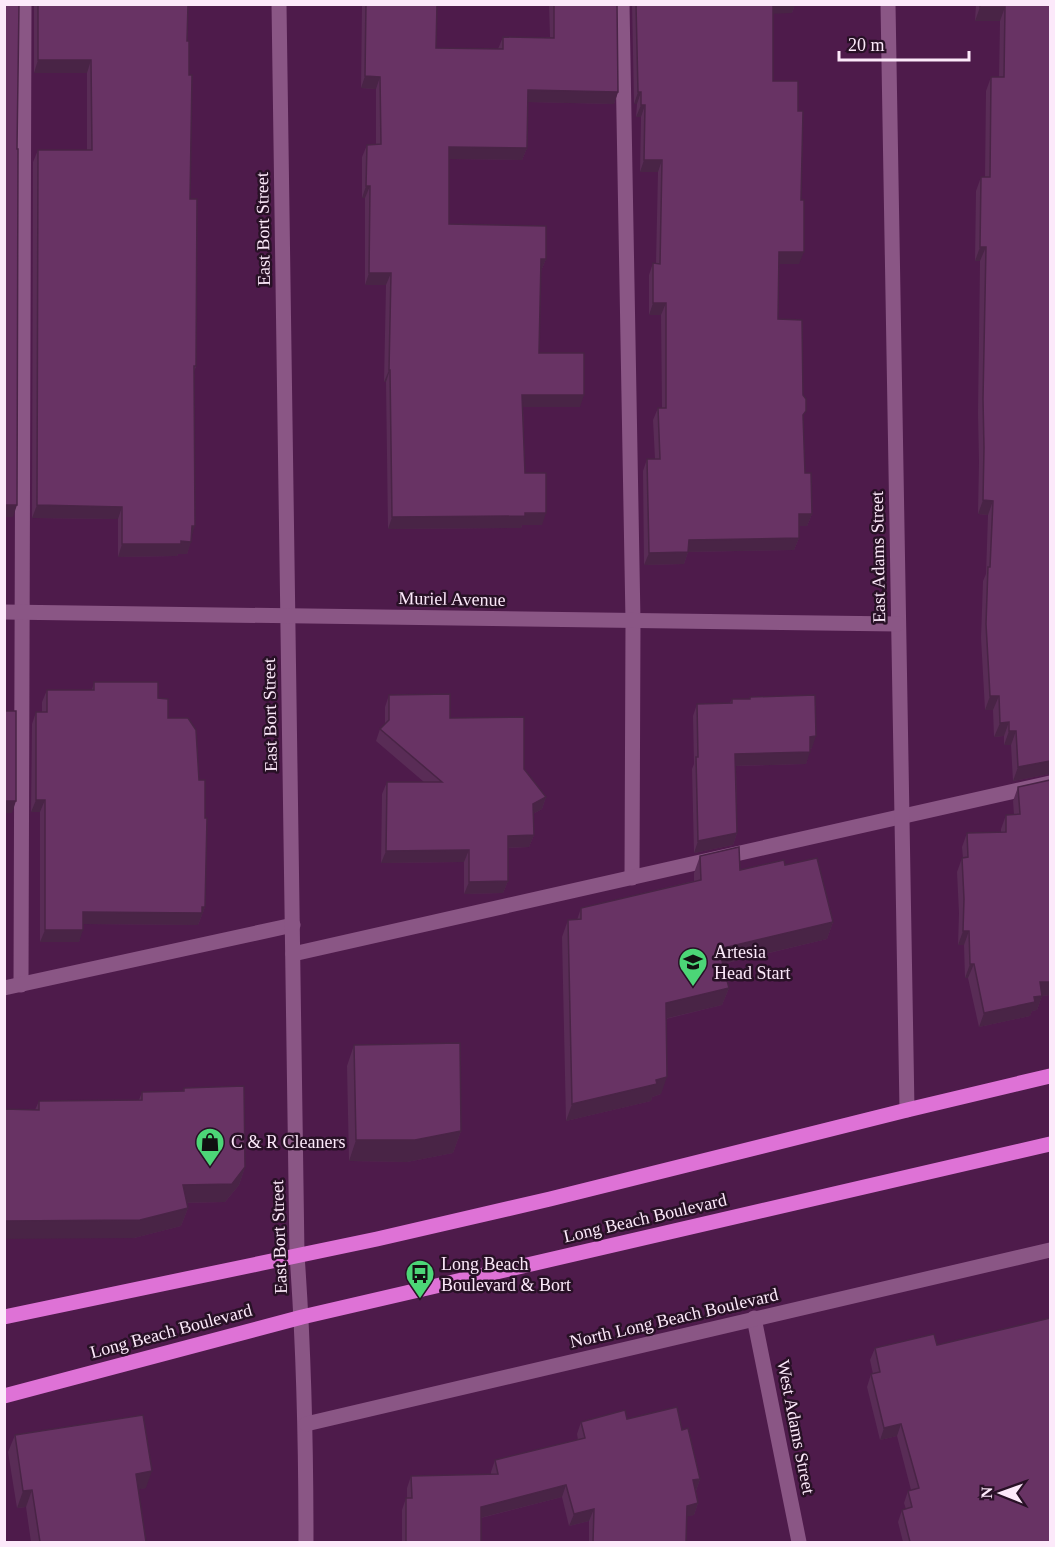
<svg xmlns="http://www.w3.org/2000/svg" width="1055" height="1547" viewBox="0 0 1055 1547" font-family="Georgia,serif">
	<style>
		.lines { fill: none; stroke-linecap: round; stroke-linejoin: round }
		.service { stroke: #8a5685; stroke-width: 15 }
		.minor { stroke: #8a5685; stroke-width: 15 }
		.primary { stroke: #de72d6; stroke-width: 15 }
		.wall { fill: #592c56 }
		.shaded-wall { fill: #492446 }
		.building { fill: #683364; stroke: #492446; stroke-width: 1.5 }
		.labels { text-anchor: middle; dominant-baseline: central; stroke-width: 5; stroke-linejoin: round; paint-order: stroke }
		.street-label { font-size: 18px; fill: #fce9fa; stroke: #281126 }
		.poi-label { font-size: 18px; fill: #fce9fa; stroke: #281126; text-anchor: start }
	</style>
	<rect width="100%" height="100%" fill="#4e1b4b"/>
	<g class="lines">
		<g class="service">
			<polyline points="622,4 633,621 632,878"/>
			<polyline points="293,954 1050,783"/>
			<polyline points="21,985 24,4"/>
			<polyline points="4,988 293,925"/>
		</g>
		<g class="minor">
			<path d="M279 4 297 1255C304 1351 306 1446 306 1542"/>
			<polyline points="888,4 907,1110"/>
			<polyline points="4,612 898,624"/>
			<polyline points="754,1318 799,1542"/>
			<polyline points="306,1424 1050,1250"/>
		</g>
		<g class="primary">
			<polyline points="4,1317 377,1239 550,1199 907,1110 1050,1076"/>
			<polyline points="4,1396 302,1317 1050,1144"/>
		</g>
	</g>
	<g class="wall">
		<polygon points="34,4 188,4 187,41 189,75 190,199 196,366 194,372 192,536 187,554 178,554 177,556 118,557 118,519 32,518 33,162 38,150 87,150 87,73 34,73"/>
		<polygon points="362,4 437,4 436,48 498,49 503,37 550,37 549,4 617,4 618,92 614,104 528,102 527,148 522,160 449,159 449,224 546,259 541,271 540,271 539,353 580,407 523,407 525,473 542,525 522,525 521,528 388,529 386,382 384,382 386,285 365,285 365,198 362,198 362,157 367,145 376,145 376,89 361,88"/>
		<polygon points="632,4 795,4 792,13 773,13 773,81 798,111 799,264 779,264 778,319 803,419 805,473 812,514 807,526 799,526 799,538 794,550 688,552 684,564 644,565 643,471 647,459 655,459 653,420 658,408 662,408 661,315 649,315 649,275 653,263 656,263 658,172 640,172 641,117 636,117 637,104 634,104"/>
		<polygon points="976,4 1050,4 1050,774 1013,781 1011,745 1004,745 1004,736 994,737 993,710 985,710 981,638 983,581 986,574 988,515 978,514 979,462 978,413 980,261 975,261 976,191 981,177 985,177 986,91 991,77 999,77 1000,21 975,21"/>
		<polygon points="94,682 158,698 168,718 205,907 198,925 83,924 79,942 40,942 40,812 31,812 32,724 36,712 42,712 42,702 47,690 92,690"/>
		<polygon points="389,695 450,718 524,769 546,797 542,809 533,814 534,835 529,847 508,848 508,881 503,893 464,894 464,862 381,863 382,794 387,782 424,782 376,741 380,729 385,724 385,707"/>
		<polygon points="750,697 812,748 810,749 806,764 736,766 737,833 733,845 694,853 692,769 694,764 693,716 697,704 730,703 732,699 749,699"/>
		<polygon points="1050,780 1050,995 1042,996 1037,1010 1032,1011 1030,1016 979,1027 968,978 965,978 964,945 958,945 959,913 957,872 962,858 963,858 962,847 967,833 1001,832 1001,829 1006,815 1014,815 1013,801 1018,787"/>
		<polygon points="700,856 740,870 785,865 833,922 827,939 723,964 729,988 722,1005 666,1019 661,1094 652,1097 651,1101 566,1121 562,937 568,920 577,920 581,908 694,881 694,873"/>
		<polygon points="354,1045 461,1131 453,1153 407,1162 349,1161 347,1066"/>
		<polygon points="184,1088 245,1167 239,1185 225,1202 186,1203 188,1208 181,1226 134,1238 35,1110 39,1101 139,1100 142,1092 183,1091"/>
		<polygon points="937,1345 1050,1542 903,1542 898,1522 902,1510 906,1509 904,1503 908,1491 911,1490 897,1436 880,1440 867,1387 871,1374 873,1374 870,1360 875,1348"/>
		<polygon points="627,1419 682,1430 700,1479 696,1491 698,1503 694,1515 687,1516 686,1542 589,1542 589,1521 569,1526 562,1497 481,1518 481,1542 402,1542 402,1510 406,1498 407,1498 407,1488 411,1476 491,1474 491,1472 495,1460 578,1440 577,1434 581,1422"/>
		<polygon points="15,1435 146,1488 138,1489 146,1542 31,1542 26,1507 17,1508 8,1452"/>
	</g>
	<g class="shaded-wall">
		<polygon points="772,4 795,4 792,13 769,14"/>
		<polygon points="980,7 1005,7 1000,21 975,21"/>
		<polygon points="38,60 91,60 87,73 34,73"/>
		<polygon points="365,76 380,77 376,89 361,88"/>
		<polygon points="528,90 618,92 614,104 523,102"/>
		<polygon points="638,92 641,92 637,104 634,104"/>
		<polygon points="641,105 645,105 641,117 636,117"/>
		<polygon points="449,147 527,148 522,160 445,159"/>
		<polygon points="644,160 662,160 658,172 640,172"/>
		<polygon points="366,186 370,186 365,198 362,198"/>
		<polygon points="980,247 986,247 980,261 975,261"/>
		<polygon points="779,252 804,252 799,264 775,264"/>
		<polygon points="541,259 546,259 541,271 536,271"/>
		<polygon points="369,273 391,273 386,285 365,285"/>
		<polygon points="653,303 666,303 661,315 649,315"/>
		<polygon points="389,370 390,370 386,382 384,382"/>
		<polygon points="522,395 584,395 580,407 518,407"/>
		<polygon points="983,500 993,501 988,515 978,514"/>
		<polygon points="4,505 17,505 13,517 4,517"/>
		<polygon points="37,505 122,507 118,519 32,518"/>
		<polygon points="546,513 542,525 522,525 521,528 388,529 392,517"/>
		<polygon points="799,514 812,514 807,526 794,526"/>
		<polygon points="192,526 195,526 191,539"/>
		<polygon points="799,538 794,550 684,552 689,540"/>
		<polygon points="181,541 191,542 187,554 178,554 177,556 118,557 122,544"/>
		<polygon points="688,552 684,564 644,565 649,553"/>
		<polygon points="990,696 999,696 993,710 985,710"/>
		<polygon points="1009,722 1004,736 994,737 1000,723"/>
		<polygon points="1009,731 1016,731 1011,745 1004,745"/>
		<polygon points="816,736 812,748 805,749 810,737"/>
		<polygon points="810,752 806,764 731,766 735,754"/>
		<polygon points="1050,761 1050,774 1013,781 1018,767"/>
		<polygon points="546,797 542,809 529,816 533,804"/>
		<polygon points="36,800 45,800 40,812 31,812"/>
		<polygon points="4,801 16,801 12,813 4,813"/>
		<polygon points="737,833 733,845 694,853 698,841"/>
		<polygon points="534,835 529,847 503,848 508,836"/>
		<polygon points="469,850 464,862 381,863 386,851"/>
		<polygon points="508,881 503,893 464,894 469,882"/>
		<polygon points="205,907 198,925 79,924 83,912"/>
		<polygon points="833,922 827,939 713,966 719,949"/>
		<polygon points="45,930 83,930 79,942 40,942"/>
		<polygon points="963,931 969,931 964,945 958,945"/>
		<polygon points="970,964 974,964 968,978 965,978"/>
		<polygon points="1040,982 1050,982 1050,995 1042,996 1037,1010 1032,1011 1030,1016 979,1027 984,1013"/>
		<polygon points="729,988 722,1005 660,1020 666,1003"/>
		<polygon points="667,1077 661,1094 652,1097 651,1101 566,1121 572,1104"/>
		<polygon points="461,1131 453,1153 407,1162 349,1161 356,1140"/>
		<polygon points="245,1167 239,1185 225,1202 176,1203 183,1185"/>
		<polygon points="188,1208 181,1226 134,1238 4,1239 4,1221"/>
		<polygon points="901,1424 897,1436 880,1440 884,1428"/>
		<polygon points="152,1471 146,1488 130,1491 136,1474"/>
		<polygon points="700,1479 696,1491 693,1480"/>
		<polygon points="566,1485 562,1497 476,1519 481,1507"/>
		<polygon points="32,1490 26,1507 17,1508 23,1491"/>
		<polygon points="698,1503 694,1515 682,1518 687,1506"/>
		<polygon points="594,1509 589,1521 569,1526 574,1514"/>
	</g>
	<g class="building">
		<polygon points="4,4 19,4 17,149 18,149 17,505 4,505"/>
		<polygon points="38,4 188,4 187,41 189,41 189,75 192,75 190,199 197,199 196,366 194,366 195,526 192,526 191,542 181,541 181,544 122,544 122,507 37,505 38,150 92,150 91,60 38,60"/>
		<polygon points="366,4 437,4 436,48 503,49 503,37 554,38 554,4 617,4 618,92 528,90 527,148 449,147 449,224 546,226 546,259 541,259 539,353 584,353 584,395 522,395 525,473 546,473 546,513 525,513 525,516 392,517 390,370 389,370 391,273 369,273 370,186 366,186 367,145 381,144 380,77 365,76"/>
		<polygon points="636,4 773,4 773,81 798,81 798,111 803,111 801,200 804,200 804,252 779,252 778,319 802,320 803,395 806,399 806,411 803,415 805,473 811,473 812,514 799,514 799,538 689,540 688,552 649,553 647,459 660,459 658,408 666,408 666,303 653,303 653,263 660,264 662,160 644,160 645,105 641,105 641,92 638,92"/>
		<polygon points="980,4 1050,4 1050,761 1018,767 1016,731 1009,731 1009,722 1000,723 999,696 990,696 986,624 988,567 990,567 993,501 983,500 984,448 983,399 986,247 980,247 981,177 990,177 991,77 1004,77 1005,7 980,7"/>
		<polygon points="94,682 158,682 158,698 168,699 168,718 188,718 196,730 199,780 205,780 205,818 207,818 205,907 202,907 202,913 83,912 83,930 45,930 45,800 36,800 36,712 47,712 47,690 94,690"/>
		<polygon points="450,694 450,718 524,717 524,769 546,797 533,804 534,835 508,836 508,881 469,882 469,850 386,851 387,782 442,782 380,729 389,720 389,695"/>
		<polygon points="815,695 816,736 810,737 810,752 735,754 737,833 698,841 696,757 698,757 697,704 732,703 732,699 750,699 750,697"/>
		<rect x="4" y="711" width="12" height="90"/>
		<polygon points="1050,780 1050,982 1040,982 1042,996 1034,997 1035,1002 984,1013 974,964 970,964 969,931 963,931 964,899 962,858 968,857 967,833 1006,832 1006,815 1020,814 1018,787"/>
		<polygon points="739,847 740,870 784,860 785,865 817,858 833,922 719,949 729,988 666,1003 667,1077 656,1080 657,1084 572,1104 568,920 581,919 581,908 701,880 700,856"/>
		<polygon points="460,1043 461,1131 415,1140 356,1140 354,1045"/>
		<polygon points="244,1086 245,1167 232,1184 183,1185 188,1208 140,1220 4,1221 4,1109 39,1110 39,1101 142,1100 142,1092 184,1091 184,1088"/>
		<polygon points="1050,1318 1050,1542 910,1542 902,1510 912,1507 908,1491 919,1488 901,1424 884,1428 871,1374 880,1372 875,1348 934,1334 937,1345"/>
		<polygon points="677,1407 682,1430 688,1428 700,1479 693,1480 698,1503 687,1506 686,1542 593,1542 594,1509 574,1514 566,1485 481,1507 481,1542 406,1542 406,1498 412,1498 411,1476 498,1474 495,1460 585,1438 581,1422 625,1410 627,1419"/>
		<polygon points="143,1415 152,1471 136,1474 146,1542 40,1542 32,1490 23,1491 15,1435"/>
	</g>
	<defs>
		<g id="school-pin" transform="scale(1.5)"><path d="M0 17L-7.5 6A9.5 9.5 0 1 1 7.5 6Z" fill="#4cd677" stroke="#281126"/><path d="M0-5L7-2L0 1L-7-2ZM-4 1L0 2.5L4 1V4Q0 6-4 4Z" fill="#111"/></g>
		<g id="shop-pin" transform="scale(1.5)"><path d="M0 17L-7.5 6A9.5 9.5 0 1 1 7.5 6Z" fill="#4cd677" stroke="#281126"/><path d="M-5-2.5h2.3a2.7 3.5 0 0 1 5.4 0H5L5.5 6h-11ZM-1.5-2.5h3a1.5 2.3 0 0 0-3 0Z" fill="#111"/></g>
		<g id="bus-pin" transform="scale(1.5)"><path d="M0 17L-7.5 6A9.5 9.5 0 1 1 7.5 6Z" fill="#4cd677" stroke="#281126"/><path d="M-5-6H5V4H4V6H2V4H-2V6H-4V4H-5ZM-3.5-4V0h7V-4ZM-3.5 1.2v1.5H-2V1.2ZM2 1.2v1.5H3.5V1.2Z" fill="#111"/></g>
	</defs>
	<g fill-rule="evenodd">
		<use href="#school-pin" x="693" y="962"/>
		<use href="#shop-pin" x="210" y="1142"/>
		<use href="#bus-pin" x="420" y="1274"/>
	</g>
	<g class="labels">
		<g class="street-label">
			<text transform="translate(263 229) rotate(-91)">East Bort Street</text>
			<text transform="translate(878 557) rotate(-91)">East Adams Street</text>
			<text transform="translate(452 599) rotate(1)">Muriel Avenue</text>
			<text transform="translate(270 715) rotate(-91)">East Bort Street</text>
			<text transform="translate(645 1218) rotate(-13)">Long Beach Boulevard</text>
			<text transform="translate(279 1237) rotate(-92)">East Bort Street</text>
			<text transform="translate(674 1318) rotate(-13)">North Long Beach Boulevard</text>
			<text transform="translate(171 1331) rotate(-15)">Long Beach Boulevard</text>
			<text transform="translate(796 1427) rotate(79)">West Adams Street</text>
		</g>
		<g class="poi-label">
			<text x="714" y="952">Artesia<tspan x="714" dy="21">Head Start</tspan></text>
			<text x="231" y="1142">C &amp; R Cleaners</text>
			<text x="441" y="1264">Long Beach<tspan x="441" dy="21">Boulevard &amp; Bort</tspan></text>
		</g>
	</g>
	<rect width="1055" height="1547" fill="none" stroke="#fce9fa" stroke-width="12"/>
	<g transform="translate(1001 1493) rotate(271)" stroke="#281126" stroke-width="4.5" paint-order="stroke">
	<path d="M0-4.5L10 22L0 15L-10 22Z" fill="#fce9fa"/>
	<text y="-9" font-size="16" font-weight="bold" text-anchor="middle" fill="#fce9fa">N</text>
	</g>
	<path d="M839 51v9h130v-9" fill="none" stroke="#fce9fa" stroke-width="3"/>
	<text x="848" y="51" font-size="18" fill="#fce9fa" stroke="#281126" stroke-width="4.5" paint-order="stroke">20 m</text>
</svg>
